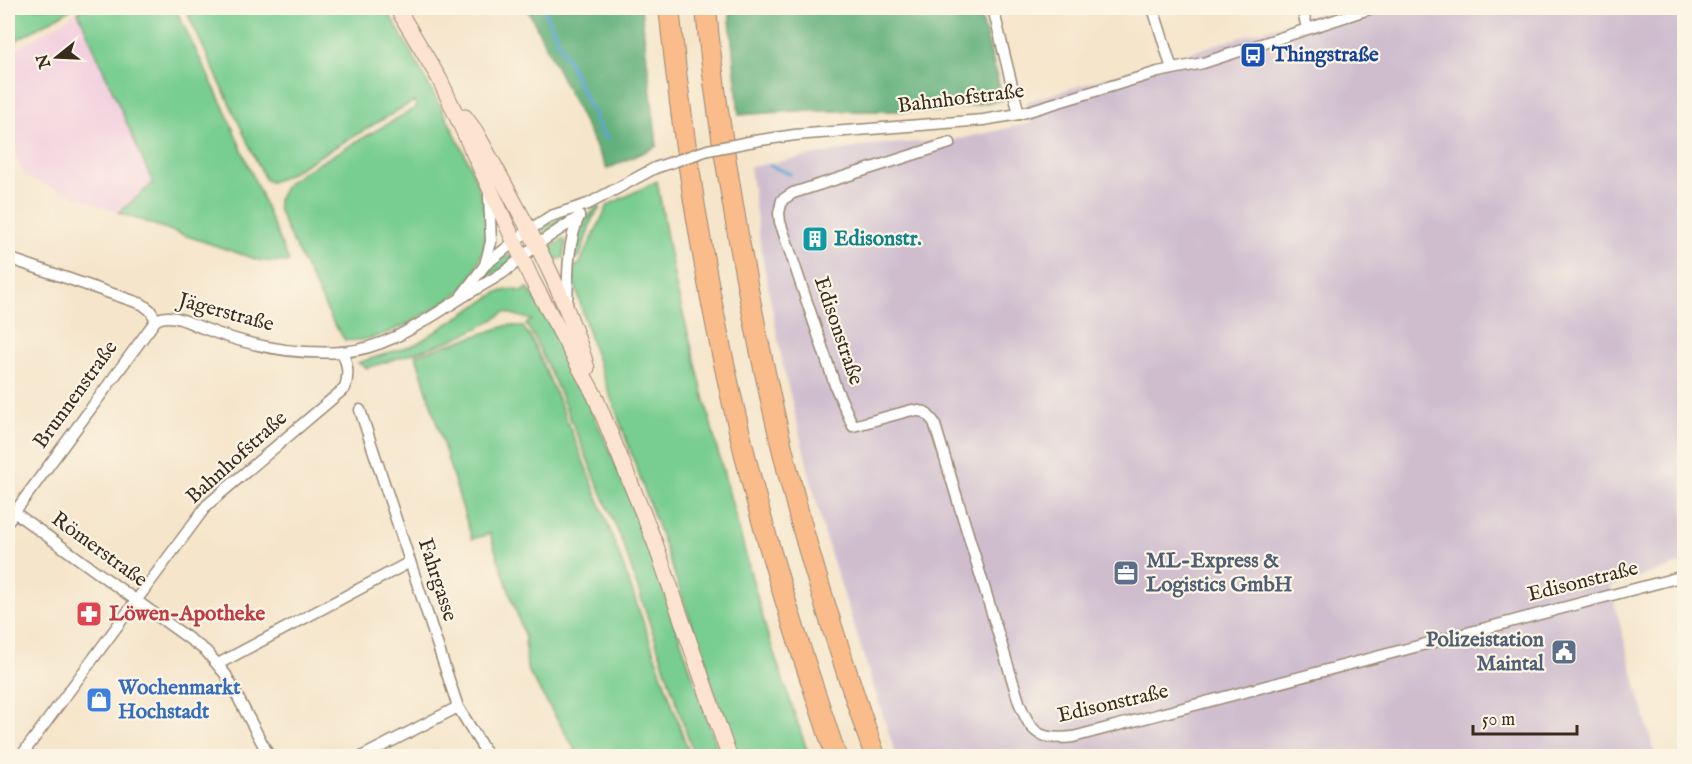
<svg xmlns="http://www.w3.org/2000/svg" width="1692" height="764" viewBox="0 0 1692 764" font-family="'IM FELL English',serif">
	<style>
		.built { fill: #f3cfdf }
		.industrial { fill: #cfbdce }
		.green { fill: #78cd90; stroke: #5a7c57; stroke-width: 1.5 }
		.forest { fill: #62b07a; stroke: #4e6d4c; stroke-width: 1.5 }
		.lines { fill: none; stroke-linecap: round; stroke-linejoin: round }
		.stream { stroke: #5da4d3; stroke-width: 4 }
		.minor-casing { stroke: #988874; stroke-width: 13 }
		.secondary-casing { stroke: #988874; stroke-width: 17 }
		.motorway-casing { stroke: #988874; stroke-width: 22 }
		.minor { stroke: #fff; stroke-width: 10 }
		.secondary { stroke: #fde4d0; stroke-width: 15 }
		.motorway { stroke: #f9bc8a; stroke-width: 20 }
		.minor-bridge-casing { stroke: #988874; stroke-width: 13; stroke-linecap: butt }
		.minor-bridge { stroke: #fff; stroke-width: 10 }
		.labels { text-anchor: middle; dominant-baseline: central; stroke-width: 4.5; stroke-linejoin: round; paint-order: stroke }
		.transit-label { font-size: 21px; font-weight: bold; fill: #164399; stroke: #fcf5e5; text-anchor: start }
		.street-label { font-size: 21px; fill: #3b2a1e; stroke: #fcf5e5 }
		.culture-label { font-size: 21px; font-weight: bold; fill: #0d838f; stroke: #fcf5e5; text-anchor: start }
		.service-label { font-size: 21px; font-weight: bold; fill: #4e5e75; stroke: #fcf5e5; text-anchor: start }
		.health-label { font-size: 21px; font-weight: bold; fill: #be3a42; stroke: #fcf5e5; text-anchor: start }
		.shop-label { font-size: 21px; font-weight: bold; fill: #366cbe; stroke: #fcf5e5; text-anchor: start }
	</style>
	<rect width="100%" height="100%" fill="#fcf5e5"/>
	<filter id="ink" filterUnits="userSpaceOnUse"><feTurbulence type="fractalNoise" baseFrequency=".0167" numOctaves="2"/><feDisplacementMap in="SourceGraphic" scale="12" xChannelSelector="R" yChannelSelector="G"/><feConvolveMatrix kernelMatrix="1 2 1 2 8 2 1 2 1" color-interpolation-filters="sRGB"/></filter>
	<filter id="wash" filterUnits="userSpaceOnUse"><feTurbulence type="fractalNoise" baseFrequency=".008" numOctaves="4" result="noise"/><feDisplacementMap in="SourceGraphic" scale="24" xChannelSelector="R" yChannelSelector="G"/><feGaussianBlur stdDeviation="1.35" result="paint"/><feColorMatrix in="noise" values="0 0 0 0 0 0 0 0 0 0 0 0 0 0 0 0 0 1.4 0 .05"/><feComposite in="paint" operator="in"/></filter>
	<g filter="url(#wash)">
		<rect width="100%" height="100%" fill="#f5e5ca"/>
		<polygon class="built" points="78,12 153,183 119,213 25,177 8,138 8,54"/>
		<polygon class="industrial" points="1337,8 1684,8 1684,563 1610,586 1655,756 896,756 824,533 783,366 760,243 750,167 871,145 955,140 1031,123 1026,102"/>
		<g class="green">
			<polygon points="8,8 73,8 8,45"/>
			<polygon points="87,8 175,8 225,110 289,262 261,261 119,213 153,183 78,12"/>
			<path d="M185 8H386C406 43 426 79 445 115 473 169 510 233 463 288 455 297 440 305 430 311 408 325 371 344 345 340L333 322 285 226 278 208V200L287 184 304 172 417 107 414 101 282 178 270 182 265 179Z"/>
			<polygon points="657,181 675,282 719,456 767,633 809,756 737,756 664,544 593,348 574,282 574,266 579,265 608,205"/>
			<path d="M598 206 600 208 592 219 580 256 574 259C574 240 583 220 598 206Z"/>
			<polygon points="574,211 576,214 544,234 541,233 545,226"/>
			<polygon points="563,239 566,242 563,258 554,260 548,250"/>
			<path d="M509 255 513 257C507 267 494 273 483 280H481L495 263Z"/>
			<path d="M528 288 546 315 582 388 630 497 646 539 720 756H691L694 755 623 544 558 389 534 337 526 324 532 320 505 312C465 340 413 353 367 368L358 363 416 344 498 292 513 289 521 292Z"/>
			<path d="M509 325 523 327 531 338C593 473 640 612 689 753L682 756H579L527 669 525 638 490 534 472 539 416 355Z"/>
		</g>
		<g class="forest">
			<polygon points="527,8 641,8 657,146 607,169"/>
			<polygon points="729,8 979,8 1003,100 938,111 797,111 739,115"/>
		</g>
		<g class="lines">
			<g class="stream">
				<polyline points="543,8 602,133 608,139"/>
				<polyline points="771,166 790,174"/>
			</g>
		</g>
	</g>
	<g filter="url(#ink)">
		<g class="lines">
			<g class="minor-casing">
				<g id="minor">
					<polyline points="993,8 1019,114"/>
					<polyline points="1153,8 1172,69"/>
					<polyline points="1302,8 1307,28"/>
					<polyline points="754,141 795,135 983,120 1019,114 1158,72 1203,63 1372,8"/>
					<path d="M950 143 793 193 782 200 779 213 780 222 836 388 853 426 912 410 925 412 934 422 1019 702C1031 733 1039 741 1073 737L1684 576"/>
					<polyline points="8,258 142,304 150,310 156,320"/>
					<polyline points="485,265 491,242 489,194"/>
					<polyline points="462,295 485,265 529,230 551,216 588,204 655,168"/>
					<path d="M567 307C568 275 567 245 579 216"/>
					<polyline points="360,410 458,707 488,756"/>
					<polyline points="14,512 206,651 226,675 269,756"/>
					<path d="M8 521 156 320C171 312 187 322 203 328 246 345 295 355 342 352 386 349 422 322 458 300 472 291 487 283 501 274 514 266 525 254 537 245 550 235 565 226 579 217"/>
					<polyline points="218,664 410,562"/>
					<path d="M21 756 207 505 345 388C349 374 348 365 342 352"/>
					<polyline points="363,756 458,707"/>
				</g>
			</g>
			<g class="secondary-casing">
				<g id="secondary">
					<polyline points="397,8 440,80 532,280 595,396 655,543 729,756"/>
					<path d="M465 117 476 132C517 208 563 284 587 368"/>
				</g>
			</g>
			<g class="motorway-casing">
				<g id="motorway">
					<path d="M669 8C684 155 708 303 743 447 768 552 802 655 836 756"/>
					<path d="M706 8C712 80 724 151 736 223 753 322 774 421 800 519 822 599 848 678 875 756"/>
				</g>
			</g>
			<use href="#minor" class="minor"/>
			<use href="#secondary" class="secondary"/>
			<use href="#motorway" class="motorway"/>
			<g class="minor-bridge-casing">
				<polyline id="minor-bridge" points="655,168 708,150 754,141"/>
			</g>
			<use href="#minor-bridge" class="minor-bridge"/>
		</g>
	</g>
	<defs>
		<g id="bus-square" transform="scale(1.35)"><rect x="-9" y="-9" width="18" height="18" rx="4" fill="#1a4fb4" stroke="#fcf5e5"/><path d="M-5-6H5V4H4V6H2V4H-2V6H-4V4H-5ZM-3.5-4V0h7V-4ZM-3.5 1.2v1.5H-2V1.2ZM2 1.2v1.5H3.5V1.2Z" fill="#fff"/></g>
		<g id="building-square" transform="scale(1.35)"><rect x="-9" y="-9" width="18" height="18" rx="4" fill="#0f9aa8" stroke="#fcf5e5"/><path d="M-4-6H4V6H1V3H-1V6H-4ZM-2.5-4.3h1.7v1.8h-1.7ZM.8-4.3h1.7v1.8H.8ZM-2.5-1h1.7V.8h-1.7ZM.8-1h1.7V.8H.8Z" fill="#fff"/></g>
		<g id="office-square" transform="scale(1.35)"><rect x="-9" y="-9" width="18" height="18" rx="4" fill="#5c6f8a" stroke="#fcf5e5"/><path d="M-6-3h4V-5.5h4V-3h4V5H-6ZM-1-4.5V-3h2v-1.5ZM-6 0V1H6V0Z" fill="#fff"/></g>
		<g id="pharmacy-square" transform="scale(1.35)"><rect x="-9" y="-9" width="18" height="18" rx="4" fill="#e0444e" stroke="#fcf5e5"/><path d="M-2-6h4v4h4v4h-4v4h-4v-4h-4v-4h4Z" fill="#fff"/></g>
		<g id="civic-square" transform="scale(1.35)"><rect x="-9" y="-9" width="18" height="18" rx="4" fill="#5c6f8a" stroke="#fcf5e5"/><path d="M-.6-6.5H3V-4.5H.6V-3L4-1V1h2V6H-6V1h2V-1L-.6-3ZM-1.2 2.5V6h2.4V2.5Z" fill="#fff"/></g>
		<g id="shop-square" transform="scale(1.35)"><rect x="-9" y="-9" width="18" height="18" rx="4" fill="#3f7fe0" stroke="#fcf5e5"/><path d="M-5-2.5h2.3a2.7 3.5 0 0 1 5.4 0H5L5.5 6h-11ZM-1.5-2.5h3a1.5 2.3 0 0 0-3 0Z" fill="#fff"/></g>
	</defs>
	<g fill-rule="evenodd">
		<use href="#bus-square" x="1253" y="55"/>
		<use href="#building-square" x="815" y="239"/>
		<use href="#office-square" x="1126" y="573"/>
		<use href="#pharmacy-square" x="89" y="614"/>
		<use href="#civic-square" x="1564" y="652"/>
		<use href="#shop-square" x="99" y="700"/>
	</g>
	<g class="labels">
		<g class="transit-label">
			<text x="1272" y="55">Thingstraße</text>
		</g>
		<g class="street-label">
			<text transform="translate(961 99) rotate(-7)">Bahnhofstraße</text>
			<text transform="translate(226 313) rotate(15)">Jägerstraße</text>
			<text transform="translate(838 331) rotate(71)">Edisonstraße</text>
			<text transform="translate(76 395) rotate(-54)">Brunnenstraße</text>
			<text transform="translate(237 458) rotate(-42)">Bahnhofstraße</text>
			<text transform="translate(99 550) rotate(36)">Römerstraße</text>
			<text transform="translate(437 580) rotate(72)">Fahrgasse</text>
			<text transform="translate(1583 582) rotate(-14)">Edisonstraße</text>
			<text transform="translate(1113 704) rotate(-13)">Edisonstraße</text>
		</g>
		<g class="culture-label">
			<text x="834" y="239">Edisonstr.</text>
		</g>
		<g class="service-label">
			<text x="1146" y="561">ML-Express &amp;<tspan x="1146" dy="24">Logistics GmbH</tspan></text>
			<text x="1544" y="640" text-anchor="end">Polizeistation<tspan x="1544" dy="24">Maintal</tspan></text>
		</g>
		<g class="health-label">
			<text x="109" y="614">Löwen-Apotheke</text>
		</g>
		<g class="shop-label">
			<text x="118" y="688">Wochenmarkt<tspan x="118" dy="24">Hochstadt</tspan></text>
		</g>
	</g>
	<rect width="1692" height="764" fill="none" stroke="#fcf5e5" stroke-width="30"/>
	<g transform="translate(57 57) rotate(252)" stroke="#fcf5e5" stroke-width="4.5" paint-order="stroke">
	<path d="M0-4.5L10 22L0 15L-10 22Z" fill="#3b2a1e"/>
	<text y="-9" font-size="16" font-weight="bold" text-anchor="middle" fill="#3b2a1e">N</text>
	</g>
	<path d="M1473 725v9h104v-9" fill="none" stroke="#3b2a1e" stroke-width="3"/>
	<text x="1482" y="725" font-size="18" fill="#3b2a1e" stroke="#fcf5e5" stroke-width="4.5" paint-order="stroke">50 m</text>
</svg>
